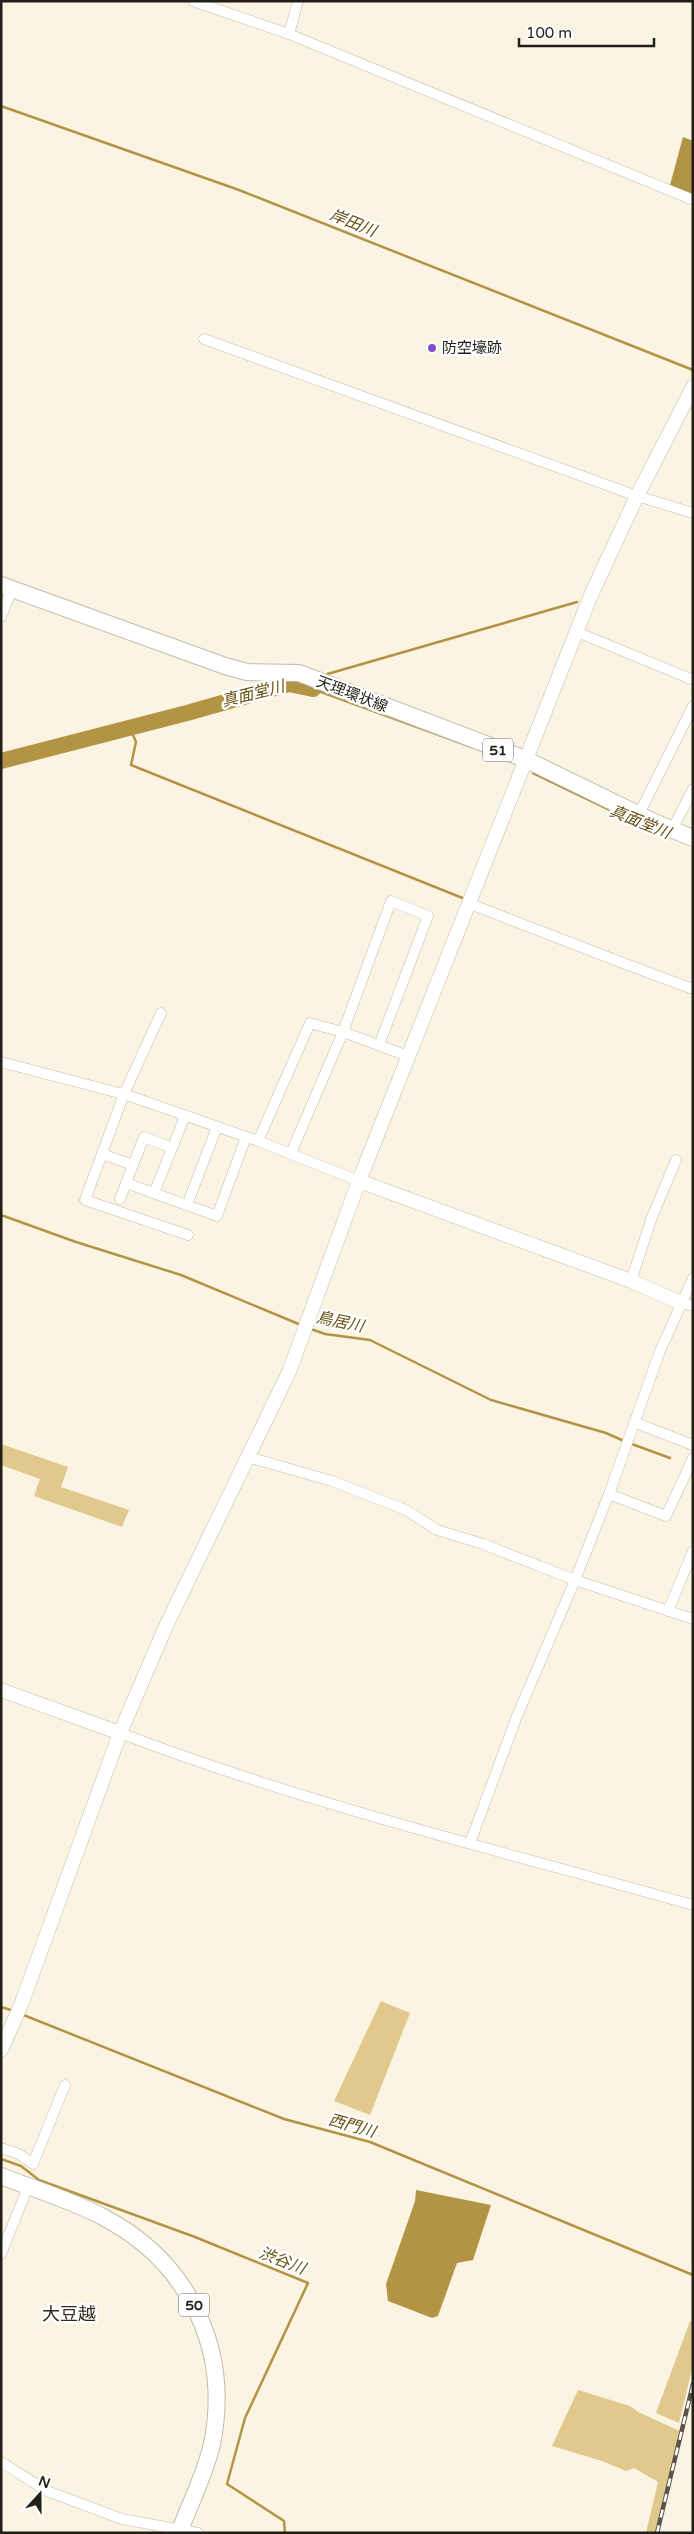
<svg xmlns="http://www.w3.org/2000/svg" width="694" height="2534" viewBox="0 0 694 2534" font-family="'Varela Round','Noto Sans JP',sans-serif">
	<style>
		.green { fill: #e1c98d }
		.water { fill: #b29444 }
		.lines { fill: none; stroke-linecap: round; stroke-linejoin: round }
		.stream { stroke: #b29444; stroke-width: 2.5 }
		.river { stroke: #b29444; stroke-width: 16 }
		.street-casing { stroke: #c2bcaa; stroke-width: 11 }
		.secondary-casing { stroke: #c2bcaa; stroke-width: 15 }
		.primary-casing { stroke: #c2bcaa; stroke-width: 18 }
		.street { stroke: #fff; stroke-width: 10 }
		.secondary { stroke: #fff; stroke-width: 14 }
		.primary { stroke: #fff; stroke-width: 16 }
		.rail-casing { stroke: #58544b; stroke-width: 4.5 }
		.rail { stroke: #fff; stroke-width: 2.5; stroke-dasharray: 8; stroke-linecap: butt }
		.poi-dot { fill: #814fc7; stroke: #fff; stroke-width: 2 }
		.labels { text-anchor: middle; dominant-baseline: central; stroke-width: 5; stroke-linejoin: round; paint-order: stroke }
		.shield { fill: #fff; stroke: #64625e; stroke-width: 1 }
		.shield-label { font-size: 14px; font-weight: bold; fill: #221f19 }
		.poi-label { font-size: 15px; fill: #221f19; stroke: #fff; text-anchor: start }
		.street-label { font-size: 15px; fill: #221f19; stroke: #fff }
		.water-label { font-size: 16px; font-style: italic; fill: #655012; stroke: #fff }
		.quarter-label { font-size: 18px; fill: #2e291b; stroke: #fff }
	</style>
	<rect width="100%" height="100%" fill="#fbf4e2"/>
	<g class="green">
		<polygon points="1,1444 68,1467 61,1487 129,1510 122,1527 34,1496 40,1479 1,1465"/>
		<polygon points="381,2001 410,2013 370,2115 334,2101"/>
		<polygon points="690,2321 693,2322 693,2365 679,2423 656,2413"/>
		<polygon points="578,2390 630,2406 638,2412 680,2431 655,2533 646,2533 658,2482 634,2468 626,2471 602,2461 552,2446"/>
	</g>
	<g class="water">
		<polygon points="683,137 693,141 693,194 670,185"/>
		<polygon points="416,2190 491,2205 473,2260 457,2263 438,2316 432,2318 388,2301 386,2284 415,2201"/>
	</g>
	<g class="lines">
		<g class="stream">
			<polyline points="1,106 239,190 693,370"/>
			<polyline points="324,675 577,602"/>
			<polyline points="313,689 469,746"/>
			<polyline points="129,726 136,742 131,765 465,899"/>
			<polyline points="533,773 635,822"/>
			<polyline points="1,1215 76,1242 181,1275 301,1325"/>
			<polyline points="311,1329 325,1334 370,1340 491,1400 606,1433 624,1441"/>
			<polyline points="629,1443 670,1458"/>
			<polyline points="1,2007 14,2011"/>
			<polyline points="21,2014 284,2119 370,2142 693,2275"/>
			<polyline points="1,2159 21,2166 39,2180 195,2237 308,2283 245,2418 227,2484 284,2521 285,2533"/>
		</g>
		<polyline class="river" points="1,761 187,713 289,684 313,689"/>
		<g class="street-casing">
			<g id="street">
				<polyline points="193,1 289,34 693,200"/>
				<polyline points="289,34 298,1"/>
				<polyline points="204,339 637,496 693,513"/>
				<polyline points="1,617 12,589"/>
				<polyline points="577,632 693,680"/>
				<polyline points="639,814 693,706"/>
				<polyline points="672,830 693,789"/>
				<path d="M470 904C544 932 618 962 693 989"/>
				<polyline points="161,1013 124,1094 85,1200 188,1235"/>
				<polyline points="1,1062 127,1095 258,1141 359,1181"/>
				<polyline points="258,1141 310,1023 346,1033 408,1056"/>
				<polyline points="291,1153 343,1032 391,901 428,916 379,1045"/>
				<polyline points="102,1154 133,1165 120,1199"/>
				<polyline points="133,1165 144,1137 172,1148"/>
				<polyline points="126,1183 217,1216 246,1137"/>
				<polyline points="154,1193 185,1116"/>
				<polyline points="187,1205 217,1127"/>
				<polyline points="631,1281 652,1217 676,1160"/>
				<polyline points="681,1303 693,1306"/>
				<polyline points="636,1423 693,1445"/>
				<polyline points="248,1457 332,1481 406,1510 437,1530 483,1544 575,1580 693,1619"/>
				<polyline points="609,1494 666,1516 693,1458"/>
				<polyline points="668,1611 693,1551"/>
				<path d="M120 1733C306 1804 501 1851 693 1905"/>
				<polyline points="470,1843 517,1716 575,1580 609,1494 660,1351 693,1278"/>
				<polyline points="1,2148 19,2154 33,2164 65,2085"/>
				<polyline points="1,2254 28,2187"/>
				<polyline points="1,2462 47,2491 122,2519 198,2533"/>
			</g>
		</g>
		<g class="secondary-casing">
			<g id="secondary">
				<polyline points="359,1181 631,1281 681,1303"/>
				<polyline points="1,1690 120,1733"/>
				<polyline points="1,2050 21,2005 120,1733 166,1626 289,1372 359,1181 591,595 637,496 693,387"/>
			</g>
		</g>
		<g class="primary-casing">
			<g id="primary">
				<polyline points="1,585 225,666 247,672 299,673 525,759 654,822 693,838"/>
				<path d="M1 2176C34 2189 71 2200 103 2217 189 2262 231 2349 212 2444 205 2475 190 2503 179 2533"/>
			</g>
		</g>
		<use href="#street" class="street"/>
		<use href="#secondary" class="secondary"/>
		<use href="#primary" class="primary"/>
		<g class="rail-casing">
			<polyline id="rail" points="657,2533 693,2384"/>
		</g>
		<use href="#rail" class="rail"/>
	</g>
	<circle class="poi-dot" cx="432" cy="348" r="5"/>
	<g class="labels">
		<g class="shield">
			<rect x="483" y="738.5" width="30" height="23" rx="4"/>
			<rect x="179" y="2293.5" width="30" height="23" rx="4"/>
		</g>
		<g class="shield-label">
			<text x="498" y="750">51</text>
			<text x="194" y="2305">50</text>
		</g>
		<g class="poi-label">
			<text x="442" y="348">防空壕跡</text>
		</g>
		<g class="street-label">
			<text transform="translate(352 694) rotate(21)">天理環状線</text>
		</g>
		<g class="water-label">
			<text transform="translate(353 223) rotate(22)">岸田川</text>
			<text transform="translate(253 694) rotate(-14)">真面堂川</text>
			<text transform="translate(640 822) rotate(22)">真面堂川</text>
			<text transform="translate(340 1322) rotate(12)">鳥居川</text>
			<text transform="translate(352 2126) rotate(16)">西門川</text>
			<text transform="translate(282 2261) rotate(21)">渋谷川</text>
		</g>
		<g class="quarter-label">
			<text x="69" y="2314">大豆越</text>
		</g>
	</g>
	<rect width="694" height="2534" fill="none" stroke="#221f19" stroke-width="5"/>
	<g transform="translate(40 2494) rotate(21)" stroke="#ffffff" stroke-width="4" paint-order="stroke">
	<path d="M0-4L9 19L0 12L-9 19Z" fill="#221f19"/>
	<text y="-8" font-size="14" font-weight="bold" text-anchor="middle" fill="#221f19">N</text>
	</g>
	<path d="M519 38v8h135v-8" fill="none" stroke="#221f19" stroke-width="2.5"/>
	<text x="526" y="38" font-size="15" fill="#221f19" stroke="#ffffff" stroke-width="4" paint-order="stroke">100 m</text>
</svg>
